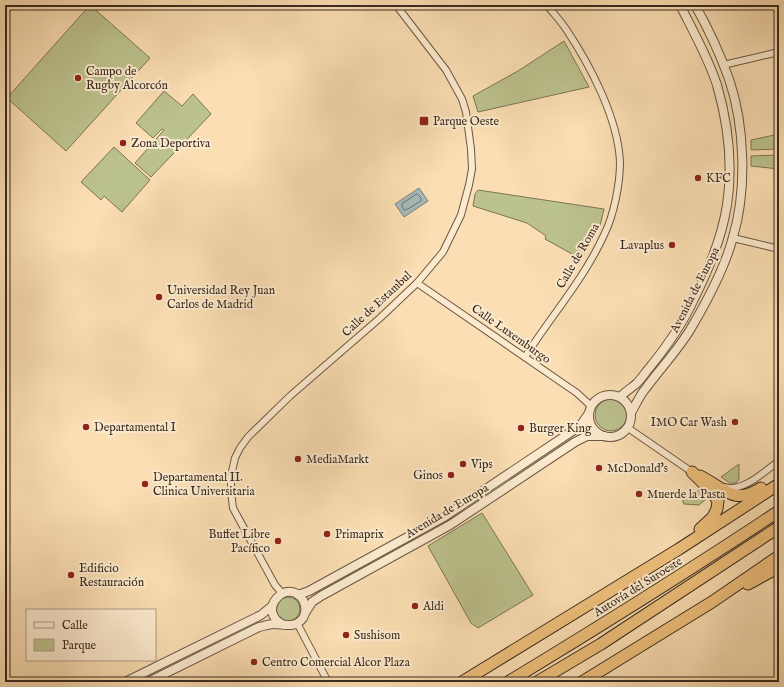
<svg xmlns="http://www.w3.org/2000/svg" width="784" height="687" viewBox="0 0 784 687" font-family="'IM FELL English',serif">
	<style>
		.green { fill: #bcc28e; stroke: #7a7656 }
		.water { fill: #a5b9b9; stroke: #7a807b }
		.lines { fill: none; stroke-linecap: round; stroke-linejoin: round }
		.shore { stroke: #6f726c; stroke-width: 1 }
		.minor-casing { stroke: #6a5744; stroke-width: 8 }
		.tertiary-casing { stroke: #6a5744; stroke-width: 10 }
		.motorway-casing { stroke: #392a1f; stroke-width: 13 }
		.minor { stroke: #fceace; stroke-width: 6 }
		.tertiary { stroke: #fceace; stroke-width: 8 }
		.motorway { stroke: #eebf7a; stroke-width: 11 }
		.poi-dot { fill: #8f2418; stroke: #fceace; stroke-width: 1.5 }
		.labels { text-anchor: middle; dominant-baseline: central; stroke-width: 4; stroke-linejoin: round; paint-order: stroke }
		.poi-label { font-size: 12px; fill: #392a1f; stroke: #fceace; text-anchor: start }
		.street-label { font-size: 12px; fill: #392a1f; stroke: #fceace }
	</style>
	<rect width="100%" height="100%" fill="#fbdeb3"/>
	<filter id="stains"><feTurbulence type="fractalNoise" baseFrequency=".005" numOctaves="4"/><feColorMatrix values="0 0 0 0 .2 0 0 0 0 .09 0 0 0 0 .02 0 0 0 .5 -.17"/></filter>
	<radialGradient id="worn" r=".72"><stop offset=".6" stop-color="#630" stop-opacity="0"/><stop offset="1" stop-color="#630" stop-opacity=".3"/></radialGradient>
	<g class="green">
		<polygon points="90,5 150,58 66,151 7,98"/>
		<polygon points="564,41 589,87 478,112 473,96 518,71"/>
		<polygon points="164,91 182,106 193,94 211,114 151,177 135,163 164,130 162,129 153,138 136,123"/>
		<polygon points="779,134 779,149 751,150 751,140"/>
		<polygon points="114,147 150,180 122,212 104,196 101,200 81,182"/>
		<polygon points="779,155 779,169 751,166 751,156"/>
		<polygon points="478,190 604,209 600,226 581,259 545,239 546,236 527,223 473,206 475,194"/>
		<circle cx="611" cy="415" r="16"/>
		<polygon points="739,464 739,479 736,483 730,483 721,477"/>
		<path d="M699 490C704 493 705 495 705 500L699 505 684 504 683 502V500Z"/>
		<polygon points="482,513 533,595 478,628 471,623 428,546"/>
		<circle cx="288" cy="609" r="12"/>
	</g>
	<polygon class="water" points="419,188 428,201 404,217 395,204"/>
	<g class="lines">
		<polygon class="shore" points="417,194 421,198 421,201 406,210 404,210 402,206 402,204"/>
		<g class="minor-casing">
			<g id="minor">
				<polyline points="723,65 779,52"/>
				<polyline points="733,238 779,249"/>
				<polyline points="417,283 577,393 591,406"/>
				<path d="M525 357C551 316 584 279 604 235 614 215 620 184 620 162 618 118 590 65 566 29 560 20 553 13 547 5"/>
				<polyline points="628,428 692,472"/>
				<path d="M725 487C742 493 765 471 779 461"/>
				<polyline points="282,593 275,585 233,508 231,491 231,476 235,458 240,448 248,437 290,396 380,318 417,283 443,252 461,215 469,185 472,169 471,149 466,112 462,99 446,70 396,5"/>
				<polyline points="297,623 328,682"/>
			</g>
		</g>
		<g class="tertiary-casing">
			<g id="tertiary">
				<circle cx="610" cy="416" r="21"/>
				<path d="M620 397C625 392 631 388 636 384 641 379 645 373 650 367 667 346 683 323 694 299 709 269 722 237 727 205 733 165 728 123 717 85 708 57 693 31 680 5"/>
				<path d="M632 411C636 404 640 395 646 388 660 369 677 351 690 330 706 303 725 268 733 237 747 190 745 126 729 79 720 54 708 28 695 5"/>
				<polyline points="298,595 309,591 444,517 580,426 589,413"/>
				<polyline points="305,613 312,602 321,596 450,525 575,442 587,436 604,436"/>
				<polyline points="125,682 261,615 272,606"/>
				<path d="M148 682 259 627C264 626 269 624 274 624 284 624 295 629 303 618 306 613 306 606 303 600 288 576 254 611 284 625"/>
			</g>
		</g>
		<g class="motorway-casing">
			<g id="motorway">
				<polyline points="692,472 712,492 718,501 717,509 713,517 700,529"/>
				<path d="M700 476C724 488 734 506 761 488"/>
				<polyline points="748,584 779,567"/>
				<polyline points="462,682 679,549 779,484"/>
				<path d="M508 682C599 627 690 570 779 511"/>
				<polyline points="537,682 601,644 779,527"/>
				<polyline points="582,682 712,602 779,556"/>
			</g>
		</g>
		<use href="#minor" class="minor"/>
		<use href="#tertiary" class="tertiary"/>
		<use href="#motorway" class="motorway"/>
	</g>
	<g class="poi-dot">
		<circle cx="78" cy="78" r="4"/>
		<rect x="419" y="116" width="10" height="10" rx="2"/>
		<circle cx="123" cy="143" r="4"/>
		<circle cx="698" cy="178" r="4"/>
		<circle cx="672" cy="245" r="4"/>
		<circle cx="159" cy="297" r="4"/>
		<circle cx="735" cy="422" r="4"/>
		<circle cx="86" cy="427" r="4"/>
		<circle cx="521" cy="428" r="4"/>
		<circle cx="298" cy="459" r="4"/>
		<circle cx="463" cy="464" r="4"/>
		<circle cx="599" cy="468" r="4"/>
		<circle cx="451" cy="475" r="4"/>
		<circle cx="145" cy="484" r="4"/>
		<circle cx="639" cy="494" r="4"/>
		<circle cx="327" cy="534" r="4"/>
		<circle cx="278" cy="541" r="4"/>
		<circle cx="71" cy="575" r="4"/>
		<circle cx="415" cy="606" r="4"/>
		<circle cx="346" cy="635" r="4"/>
		<circle cx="254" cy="662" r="4"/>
	</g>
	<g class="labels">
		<g class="poi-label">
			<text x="86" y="71">Campo de<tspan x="86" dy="14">Rugby Alcorcón</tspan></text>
			<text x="433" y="121">Parque Oeste</text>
			<text x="131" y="143">Zona Deportiva</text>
			<text x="706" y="178">KFC</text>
			<text x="664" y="245" text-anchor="end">Lavaplus</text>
			<text x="167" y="290">Universidad Rey Juan<tspan x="167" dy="14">Carlos de Madrid</tspan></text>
			<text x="727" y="422" text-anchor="end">IMO Car Wash</text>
			<text x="94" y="427">Departamental I</text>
			<text x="529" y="428">Burger King</text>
			<text x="306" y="459">MediaMarkt</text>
			<text x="471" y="464">Vips</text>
			<text x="607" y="468">McDonald's</text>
			<text x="443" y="475" text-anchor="end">Ginos</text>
			<text x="153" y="477">Departamental II.<tspan x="153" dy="14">Clinica Universitaria</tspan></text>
			<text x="647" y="494">Muerde la Pasta</text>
			<text x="270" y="534" text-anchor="end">Buffet Libre<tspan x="270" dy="14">Pacífico</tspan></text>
			<text x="335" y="534">Primaprix</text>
			<text x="79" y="568">Edificio<tspan x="79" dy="14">Restauración</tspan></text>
			<text x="423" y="606">Aldi</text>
			<text x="354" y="635">Sushisom</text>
			<text x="262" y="662">Centro Comercial Alcor Plaza</text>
		</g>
		<g class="street-label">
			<text transform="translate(578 256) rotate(-60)">Calle de Roma</text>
			<text transform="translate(695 290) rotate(-63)">Avenida de Europa</text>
			<text transform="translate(377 304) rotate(-43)">Calle de Estambul</text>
			<text transform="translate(511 334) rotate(35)">Calle Luxemburgo</text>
			<text transform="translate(447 511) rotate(-31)">Avenida de Europa</text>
			<text transform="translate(638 587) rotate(-32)">Autovía del Suroeste</text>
		</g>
	</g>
	<rect width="784" height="687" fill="none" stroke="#fbdeb3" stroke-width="20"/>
	<rect x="6" y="6" width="772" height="675" fill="none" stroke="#392a1f" stroke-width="2"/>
	<rect x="10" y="10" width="764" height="667" fill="none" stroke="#392a1f"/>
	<rect x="26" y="609" width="130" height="52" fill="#fceace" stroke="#ae9d88"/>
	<rect x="34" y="622" width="20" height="6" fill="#fceace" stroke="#ae9d88"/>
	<text x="62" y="629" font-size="12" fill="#392a1f">Calle</text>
	<rect x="34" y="639" width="20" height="12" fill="#bcc28e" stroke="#ae9d88"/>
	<text x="62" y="649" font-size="12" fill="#392a1f">Parque</text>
	<rect width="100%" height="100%" filter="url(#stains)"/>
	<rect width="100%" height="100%" fill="url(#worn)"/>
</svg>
